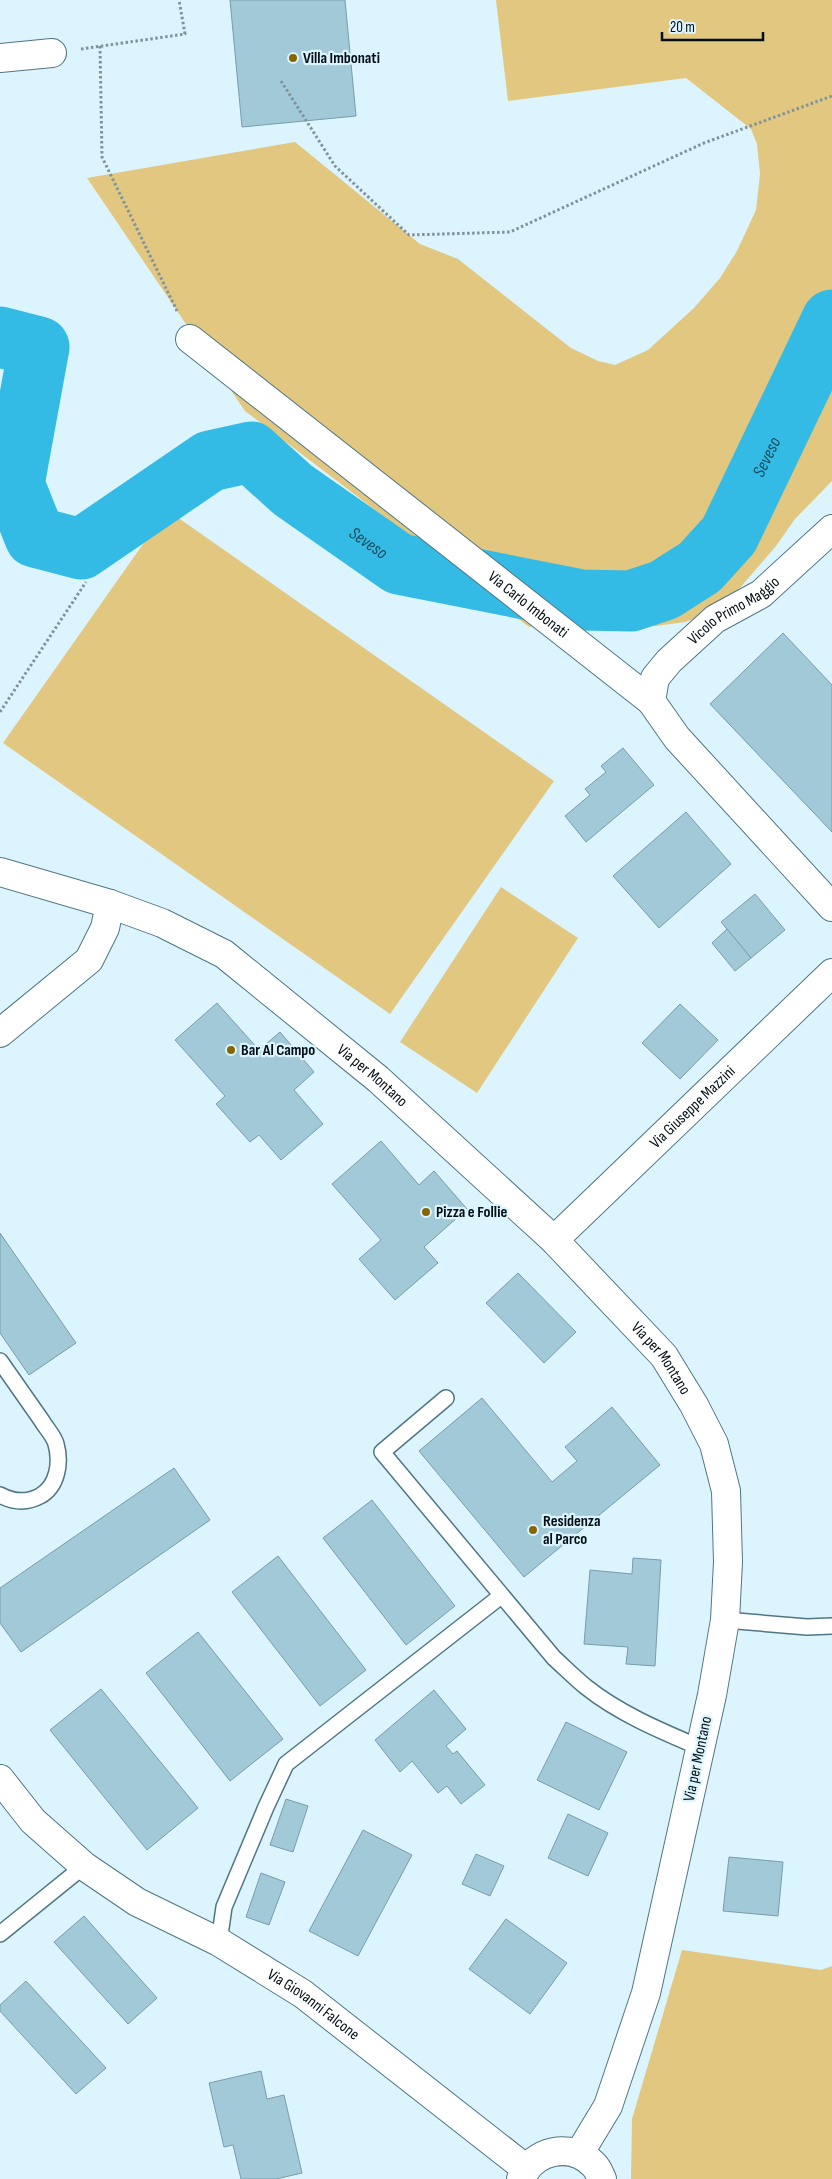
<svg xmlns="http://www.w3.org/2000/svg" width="832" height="2179" viewBox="0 0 832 2179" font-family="'Sofia Sans Condensed',sans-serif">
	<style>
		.green { fill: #e1c780 }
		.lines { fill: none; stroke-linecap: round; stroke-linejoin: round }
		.river { stroke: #34bbe5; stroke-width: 61 }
		.building { fill: #a1c9d8; stroke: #779dac }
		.service-casing { stroke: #507684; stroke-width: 18 }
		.minor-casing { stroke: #507684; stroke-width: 30 }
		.tertiary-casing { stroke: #507684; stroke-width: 30 }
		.path { stroke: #80939c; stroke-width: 3; stroke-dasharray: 2.5 2.5; stroke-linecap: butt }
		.service { stroke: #fff; stroke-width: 15 }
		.minor { stroke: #fff; stroke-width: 28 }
		.tertiary { stroke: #fff; stroke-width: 28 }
		.poi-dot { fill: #846700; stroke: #dcf4fe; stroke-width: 2 }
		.labels { text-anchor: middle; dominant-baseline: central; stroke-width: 4.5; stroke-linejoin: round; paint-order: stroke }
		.poi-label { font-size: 16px; font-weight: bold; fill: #030f15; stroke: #dcf4fe; text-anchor: start }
		.street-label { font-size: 16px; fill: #030f15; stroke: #dcf4fe }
		.water-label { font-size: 18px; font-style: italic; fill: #184e5f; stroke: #dcf4fe }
	</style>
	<rect width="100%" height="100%" fill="#dcf4fe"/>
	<g class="green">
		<polygon points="496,0 832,0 832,481 795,519 776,546 732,597 714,612 685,622 656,626 602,618 529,627 245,411 87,178 295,142 420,244 458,259 571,348 598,361 615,365 648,350 694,308 720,278 737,251 756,210 760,174 757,144 751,129 686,78 508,101"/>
		<polygon points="167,510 554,781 390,1014 3,743"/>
		<polygon points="501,887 578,938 477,1093 400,1042"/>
		<polygon points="682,1950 821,1970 832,1966 832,2179 631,2179 632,2119"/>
	</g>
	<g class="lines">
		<path class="river" id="s1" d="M0 337 39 347 14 484 35 537 81 549 210 461 251 452 293 490 399 564 581 600 631 601 664 590 700 567 729 535 832 320"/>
	</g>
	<g class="building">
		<polygon points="230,0 345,0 356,116 242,127"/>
		<polygon points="783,633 832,685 832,832 710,704"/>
		<polygon points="623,748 654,785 586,842 565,816 590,795 585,789 606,772 601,766"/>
		<polygon points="686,812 731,864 659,928 613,876"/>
		<polygon points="755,894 785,930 751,958 721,922"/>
		<polygon points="727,929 751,958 735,971 712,943"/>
		<polygon points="217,1003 259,1050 280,1032 314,1072 294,1090 323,1124 281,1160 259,1135 250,1142 216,1104 225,1096 175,1040"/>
		<polygon points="680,1004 718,1040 680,1079 642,1043"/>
		<polygon points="381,1141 419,1185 434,1171 467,1209 424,1247 438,1263 395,1300 359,1259 381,1240 332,1184"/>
		<polygon points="0,1233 76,1343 29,1375 0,1333"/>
		<polygon points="518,1273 576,1332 544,1363 486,1303"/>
		<polygon points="482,1398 552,1482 577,1461 565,1447 612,1407 660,1465 524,1577 419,1451"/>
		<polygon points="174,1468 210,1520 21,1652 0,1623 0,1588"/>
		<polygon points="372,1500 455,1606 406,1645 323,1538"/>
		<polygon points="278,1556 366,1670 320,1706 232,1592"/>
		<polygon points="633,1558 661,1560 655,1666 626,1664 628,1647 584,1644 590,1570 632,1574"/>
		<polygon points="198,1632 283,1739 230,1781 146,1673"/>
		<polygon points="101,1689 198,1808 147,1850 50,1730"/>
		<polygon points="434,1690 466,1729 446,1746 453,1754 457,1751 485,1785 461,1804 447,1786 438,1793 412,1761 400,1772 375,1740"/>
		<polygon points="566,1722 627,1752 599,1810 537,1780"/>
		<polygon points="286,1799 308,1806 293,1852 270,1845"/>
		<polygon points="568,1814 608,1833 588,1876 548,1858"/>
		<polygon points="363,1830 412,1855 358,1956 309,1931"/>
		<polygon points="476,1854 504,1866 490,1896 462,1884"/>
		<polygon points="729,1857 783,1862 778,1916 723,1911"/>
		<polygon points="261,1873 285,1882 269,1925 246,1917"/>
		<polygon points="84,1916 157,1998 128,2024 54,1942"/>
		<polygon points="506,1919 567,1963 530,2014 469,1969"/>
		<polygon points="26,1981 106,2068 76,2094 0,2011 0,2005"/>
		<polygon points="261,2071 267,2099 284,2095 302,2173 276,2179 241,2179 233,2145 224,2147 209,2083"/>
	</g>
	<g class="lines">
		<g class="service-casing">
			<g id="service">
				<path d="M0 1361C14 1381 28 1401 42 1421 46 1428 54 1436 56 1444 61 1462 58 1486 40 1496 27 1503 13 1502 0 1495"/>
				<path d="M446 1398 382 1452 554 1658C565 1668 575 1678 586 1687 620 1714 661 1731 701 1748"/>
				<polyline points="725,1620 807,1627 832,1626"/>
				<polyline points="0,1934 84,1866"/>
				<polyline points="219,1942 224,1907 266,1807 286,1764 501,1596"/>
			</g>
		</g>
		<g class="minor-casing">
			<g id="minor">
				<polyline points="0,58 52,53"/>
				<path id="s2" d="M190 339 651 701 677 738 832 907"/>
				<path id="s3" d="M651 701 655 678 669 661 715 619 761 594 832 529"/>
				<polyline points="0,1033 89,960 105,928 110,904"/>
				<path id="s4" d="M554 1240 832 973"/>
				<path id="s5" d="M0 1779 33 1821 84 1866 137 1902 219 1942 303 1994 525 2168"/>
			</g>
		</g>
		<g class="tertiary-casing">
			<g id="tertiary">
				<path id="s6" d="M0 872 110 904 162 923 224 954 378 1079 554 1240 664 1356 694 1405 714 1444 726 1491 728 1562 725 1620 712 1695 646 1993 608 2106 579 2154"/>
				<path d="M521 2179C533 2150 571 2141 594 2165 598 2169 600 2175 602 2179"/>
			</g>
		</g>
		<g class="path">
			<polyline points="100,46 102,157 177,311"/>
			<polyline points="81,49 185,34 179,0"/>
			<polyline points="281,81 335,166 409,235 510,232 704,143 832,96"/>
			<polyline points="0,712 86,582"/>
		</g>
		<use href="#service" class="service"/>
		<use href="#minor" class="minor"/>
		<use href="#tertiary" class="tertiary"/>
	</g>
	<g class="poi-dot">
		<circle cx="293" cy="58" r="5"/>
		<circle cx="231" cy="1050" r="5"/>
		<circle cx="426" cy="1212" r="5"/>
		<circle cx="533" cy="1530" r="5"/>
	</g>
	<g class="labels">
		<g class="poi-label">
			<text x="303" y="58">Villa Imbonati</text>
			<text x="241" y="1050">Bar Al Campo</text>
			<text x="436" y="1212">Pizza e Follie</text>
			<text x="543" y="1521">Residenza<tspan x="543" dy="18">al Parco</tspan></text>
		</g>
		<g class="street-label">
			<text stroke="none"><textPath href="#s2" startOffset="430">Via Carlo Imbonati</textPath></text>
			<text stroke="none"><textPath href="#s3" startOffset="128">Vicolo Primo Maggio</textPath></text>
			<text stroke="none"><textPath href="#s6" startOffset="431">Via per Montano</textPath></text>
			<text stroke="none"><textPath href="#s4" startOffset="192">Via Giuseppe Mazzini</textPath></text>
			<text stroke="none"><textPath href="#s6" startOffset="836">Via per Montano</textPath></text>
			<text transform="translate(698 1759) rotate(-78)">Via per Montano</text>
			<text stroke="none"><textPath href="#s5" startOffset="390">Via Giovanni Falcone</textPath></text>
		</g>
		<g class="water-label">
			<text stroke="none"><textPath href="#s1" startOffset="1111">Seveso</textPath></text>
			<text stroke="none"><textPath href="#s1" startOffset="631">Seveso</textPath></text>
		</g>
	</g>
	<path d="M662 32v8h101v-8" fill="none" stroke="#030f15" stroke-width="2.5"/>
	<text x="670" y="32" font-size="15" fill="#030f15" stroke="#dcf4fe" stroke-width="4" paint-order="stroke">20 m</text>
</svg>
